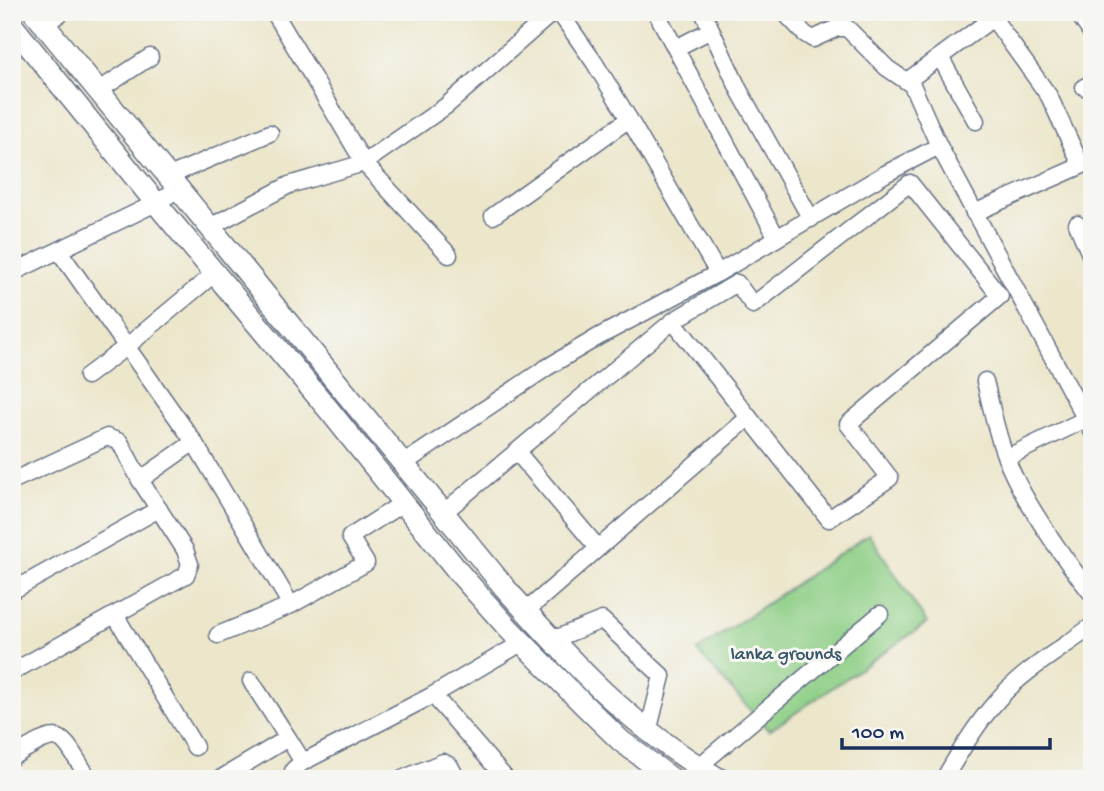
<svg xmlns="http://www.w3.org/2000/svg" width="1104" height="791" viewBox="0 0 1104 791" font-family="'Gochi Hand',sans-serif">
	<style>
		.park { fill: #8fcf87; stroke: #557f72; stroke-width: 2 }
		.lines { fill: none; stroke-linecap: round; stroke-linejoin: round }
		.minor-casing { stroke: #646f84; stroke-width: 19 }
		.major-casing { stroke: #646f84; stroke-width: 24 }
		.minor { stroke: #fff; stroke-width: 16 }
		.major { stroke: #fff; stroke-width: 21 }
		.labels { text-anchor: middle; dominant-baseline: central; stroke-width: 6; stroke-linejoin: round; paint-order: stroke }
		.park-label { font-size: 19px; fill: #385768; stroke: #f6f6f2 }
	</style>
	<rect width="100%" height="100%" fill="#f6f6f2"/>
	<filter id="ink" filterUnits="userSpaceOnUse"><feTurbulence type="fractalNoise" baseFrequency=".0143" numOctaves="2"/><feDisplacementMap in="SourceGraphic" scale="14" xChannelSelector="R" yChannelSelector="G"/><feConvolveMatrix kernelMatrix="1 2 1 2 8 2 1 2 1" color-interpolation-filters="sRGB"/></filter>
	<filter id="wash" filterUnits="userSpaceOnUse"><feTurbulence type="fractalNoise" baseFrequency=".00686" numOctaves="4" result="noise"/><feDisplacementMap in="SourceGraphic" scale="28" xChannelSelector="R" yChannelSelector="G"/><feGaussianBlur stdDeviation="1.57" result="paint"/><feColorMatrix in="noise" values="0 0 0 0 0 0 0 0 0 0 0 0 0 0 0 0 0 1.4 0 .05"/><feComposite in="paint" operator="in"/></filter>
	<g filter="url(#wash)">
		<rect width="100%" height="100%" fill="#ece6cb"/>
		<polygon class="park" points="869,534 927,623 769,731 697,651"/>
	</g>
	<g filter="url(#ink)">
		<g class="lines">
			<g class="minor-casing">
				<g id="minor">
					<polyline points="274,12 364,163 449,255"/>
					<polyline points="559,12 594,62 629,119"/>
					<polyline points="656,12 777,238"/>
					<polyline points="703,12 739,90 811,219"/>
					<polyline points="784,12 805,34 813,39 837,28 847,28 887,68 912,85 939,146"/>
					<polyline points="1077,12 1092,34"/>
					<polyline points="993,18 1049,96 1081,165"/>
					<polyline points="44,25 62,12"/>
					<polyline points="676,48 711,30"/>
					<polyline points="940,57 976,121"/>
					<polyline points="907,81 1001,12"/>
					<polyline points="1084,87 1092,84"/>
					<polyline points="98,91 150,57"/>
					<polyline points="169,176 270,133"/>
					<polyline points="974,213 1092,161"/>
					<polyline points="493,216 629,119 718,273"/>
					<polyline points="1077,224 1092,259"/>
					<polyline points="208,228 289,185 364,163 446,106 553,12"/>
					<polyline points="59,251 194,442"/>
					<polyline points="12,273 156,203 179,189"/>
					<polyline points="87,376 126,347 215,273"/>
					<path d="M985 381C991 406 996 431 1005 455 1020 497 1064 559 1092 594"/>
					<polyline points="517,452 598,548"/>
					<polyline points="1006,458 1092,416"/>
					<polyline points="403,464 546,368 598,337 718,273 885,174 939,146 1092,431"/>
					<polyline points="12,481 107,437 120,442 140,480 194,442 291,605 366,563 350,537 403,503"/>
					<polyline points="443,513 673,321 829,519 890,478 848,424 1000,296 910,183 753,305 737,283 673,321"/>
					<polyline points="12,591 159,509"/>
					<polyline points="526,611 748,418"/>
					<polyline points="115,615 195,747"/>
					<polyline points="218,635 291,605"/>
					<polyline points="552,640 602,620 662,676 648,732"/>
					<polyline points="12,672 186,575 190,564 185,550 140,480"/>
					<polyline points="251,681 288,738"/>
					<polyline points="433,695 523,642"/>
					<path d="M12 757C64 726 58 730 89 779"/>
					<polyline points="698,767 880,614"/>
					<polyline points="220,779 288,738 303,762 433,695 506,779"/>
					<polyline points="290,779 294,769 303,762"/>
					<polyline points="402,779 443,762 450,766 457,779"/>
					<path d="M944 779C959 753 975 726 995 703 1021 672 1060 650 1092 626"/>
				</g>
			</g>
			<g class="major-casing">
				<g id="major">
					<path d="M34 12 505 588C573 664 630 727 719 779"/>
					<polyline points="12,25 156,203 329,410 460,574 509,629 584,705 621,741 672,779"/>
				</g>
			</g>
			<use href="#minor" class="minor"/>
			<use href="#major" class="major"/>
		</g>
	</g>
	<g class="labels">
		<g class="park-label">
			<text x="786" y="655">lanka grounds</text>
		</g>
	</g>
	<rect width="1104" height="791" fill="none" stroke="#f6f6f2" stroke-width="42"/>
	<path d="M842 738v10h208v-10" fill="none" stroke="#1b2f5e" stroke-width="3.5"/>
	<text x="852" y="738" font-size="21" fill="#1b2f5e" stroke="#f6f6f2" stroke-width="5" paint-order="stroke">100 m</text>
</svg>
